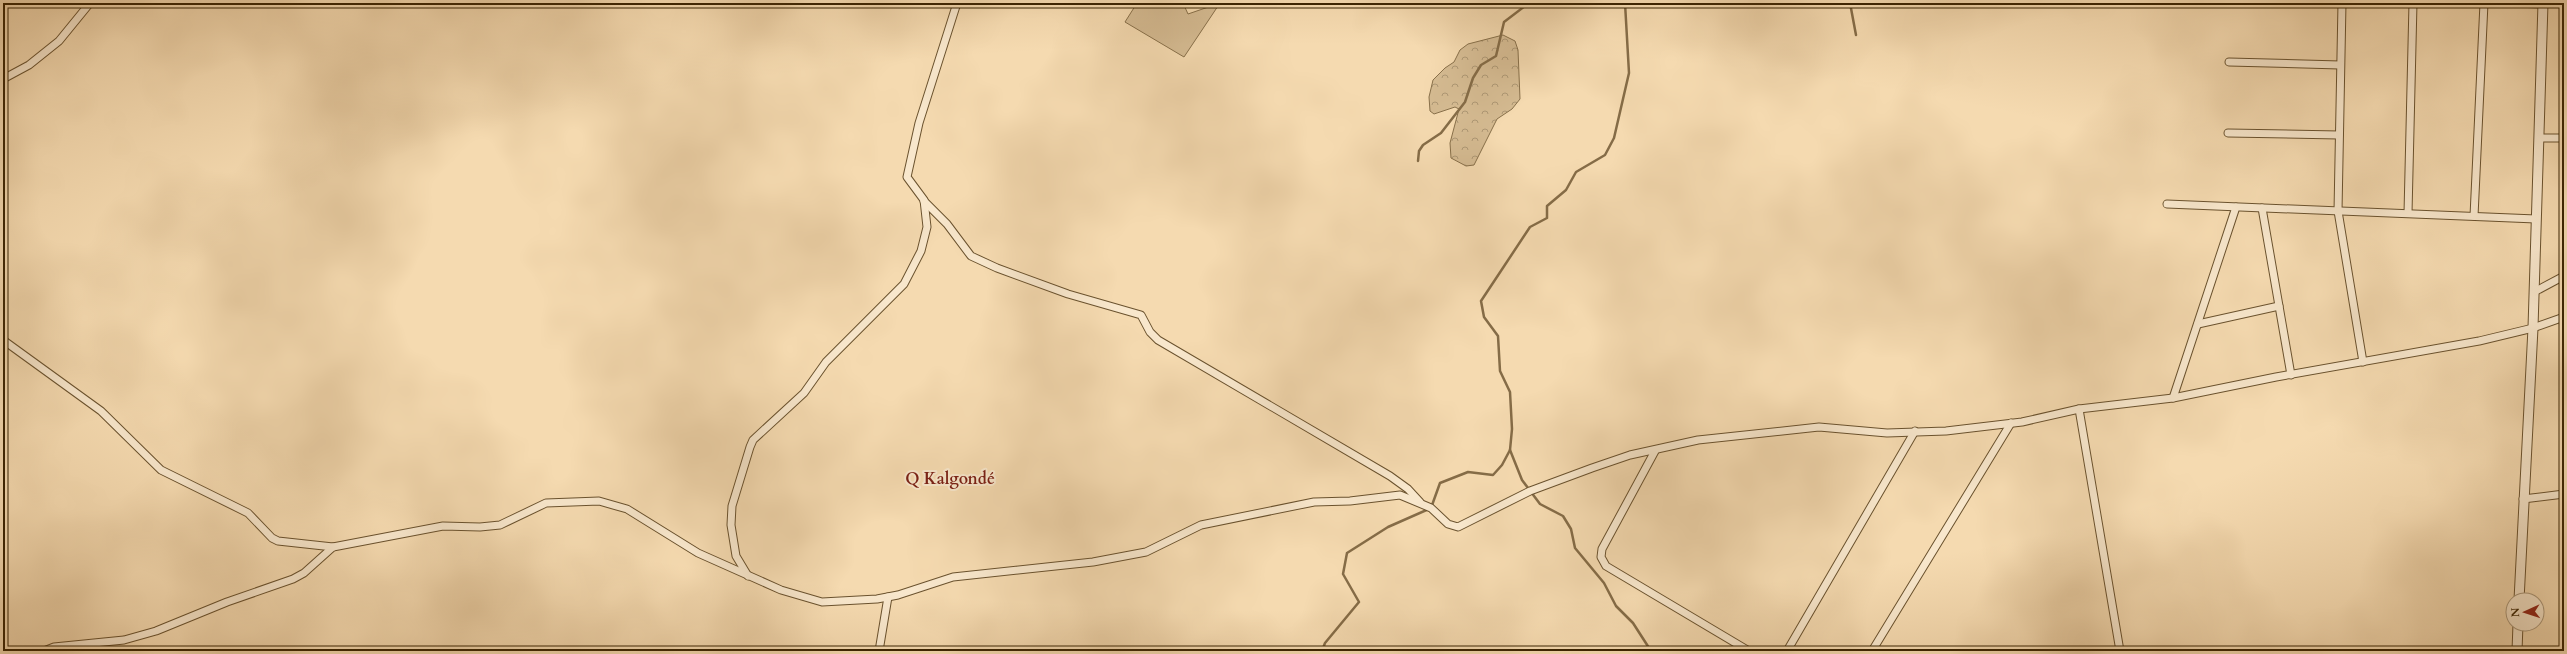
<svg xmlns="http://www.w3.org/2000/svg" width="2567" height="654" viewBox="0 0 2567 654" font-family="Cardo,serif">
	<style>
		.grass { fill: #d5bb92; stroke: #88704a }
		.forest { fill: url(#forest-crowns); stroke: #88704a }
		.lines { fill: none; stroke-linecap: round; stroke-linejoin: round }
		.stream { stroke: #856c47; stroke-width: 2.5 }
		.minor-casing { stroke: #6a522e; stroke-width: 9 }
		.tertiary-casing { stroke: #6a522e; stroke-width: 11 }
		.minor { stroke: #f8e7cc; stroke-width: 7 }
		.tertiary { stroke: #f8e7cc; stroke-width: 9 }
		.labels { text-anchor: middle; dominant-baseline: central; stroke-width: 4; stroke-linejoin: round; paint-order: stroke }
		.quarter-label { font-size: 16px; font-weight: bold; fill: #7a1f14; stroke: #f8e7cc }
	</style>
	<defs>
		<pattern id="forest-crowns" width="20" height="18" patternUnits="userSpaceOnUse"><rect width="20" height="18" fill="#d5bb92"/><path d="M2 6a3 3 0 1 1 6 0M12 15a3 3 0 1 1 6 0" fill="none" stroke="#ae9875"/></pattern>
	</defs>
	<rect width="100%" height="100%" fill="#f5dab0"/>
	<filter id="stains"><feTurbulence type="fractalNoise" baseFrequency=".005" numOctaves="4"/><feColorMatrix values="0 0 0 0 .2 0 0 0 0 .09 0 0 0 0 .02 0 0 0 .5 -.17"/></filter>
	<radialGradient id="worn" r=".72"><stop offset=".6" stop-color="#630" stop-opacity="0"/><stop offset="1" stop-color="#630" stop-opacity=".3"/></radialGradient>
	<polygon class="grass" points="1137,3 1183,3 1188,14 1220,3 1184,57 1125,22"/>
	<polygon class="forest" points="1503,35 1515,41 1518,50 1520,99 1512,109 1497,119 1474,165 1466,166 1451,158 1450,143 1459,109 1455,107 1434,114 1430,111 1429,97 1433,80 1445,68 1454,62 1460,50 1468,44"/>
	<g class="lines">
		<g class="stream">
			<polyline points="1850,3 1856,35"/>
			<polyline points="1418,161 1419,151 1423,145 1441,133 1465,102 1473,78 1481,65 1496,56 1504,22 1529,3"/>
			<polyline points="1510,450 1522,480 1540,504 1563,516 1571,529 1575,548 1604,583 1616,606 1633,623 1651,651"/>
			<polyline points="1322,651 1325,643 1359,602 1343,574 1347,553 1388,527 1431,508 1440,483 1468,472 1493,475 1502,465 1510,450 1512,429 1510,392 1500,371 1498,336 1484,317 1481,301 1530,227 1547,218 1547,206 1566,190 1576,172 1605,155 1614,138 1629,73 1625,3"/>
		</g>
		<g class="minor-casing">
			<g id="minor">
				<polyline points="2342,3 2338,211 2363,362"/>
				<polyline points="2513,3 2543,4"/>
				<polyline points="2229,62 2340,65"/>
				<polyline points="3,79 29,65 59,41 90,3"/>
				<polyline points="2228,133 2339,135"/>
				<polyline points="2539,138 2564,138"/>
				<polyline points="924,201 947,224 971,256 997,268 1068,294 1141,315 1150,332 1158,340 1390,476 1408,489 1420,502"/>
				<polyline points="2167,204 2536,219"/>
				<polyline points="2262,208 2291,375"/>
				<polyline points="2408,213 2413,3"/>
				<polyline points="2474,216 2484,3"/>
				<polyline points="2534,292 2564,276"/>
				<polyline points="2198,324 2279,306"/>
				<polyline points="3,340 101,411 161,470 248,513 272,538 278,541 333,547"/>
				<polyline points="2173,398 2236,207"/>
				<polyline points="2079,409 2120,651"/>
				<polyline points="1655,451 1602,549 1601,557 1606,566 1749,651"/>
				<polyline points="2523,499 2564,494"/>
				<polyline points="748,576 736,556 731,525 732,506 750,447 753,440 804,393 826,362 904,284 921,251 927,227 924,200 907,177 919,123 957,3"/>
				<polyline points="44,651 54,647 124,640 156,631 227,602 293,579 304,573 333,547 443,526 480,527 500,525 546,503 599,501 627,509 698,553 781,590 822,602 877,599 898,595 953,577 1093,562 1146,552 1201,525 1314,502 1350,501 1400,495 1431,508 1448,524 1458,527 1530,491 1592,468 1630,455 1698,440 1819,427 1887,433 1946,431 2022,422 2079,409 2173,398 2276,377 2479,341 2533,328 2564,317"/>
				<polyline points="879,651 888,597"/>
				<polyline points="1787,651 1915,431"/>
				<polyline points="1872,651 2011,423"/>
			</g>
		</g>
		<g class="tertiary-casing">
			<g id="tertiary">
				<polyline points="2519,600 2533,328 2543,3"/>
				<polyline points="2517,651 2518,624"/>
			</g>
		</g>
		<use href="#minor" class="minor"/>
		<use href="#tertiary" class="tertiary"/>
	</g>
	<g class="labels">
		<g class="quarter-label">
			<text x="950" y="479">Q Kalgondé</text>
		</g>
	</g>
	<rect width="2567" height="654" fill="none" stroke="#f5dab0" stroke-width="16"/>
	<rect x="4" y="4" width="2559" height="646" fill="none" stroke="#3b2402" stroke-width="2"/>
	<rect x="8" y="8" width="2551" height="638" fill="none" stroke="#3b2402"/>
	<g transform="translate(2525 612) rotate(267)"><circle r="19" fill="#f8e7cc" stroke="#ac997b"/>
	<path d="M0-3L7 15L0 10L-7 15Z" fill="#8f2418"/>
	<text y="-6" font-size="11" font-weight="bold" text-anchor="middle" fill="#3b2402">N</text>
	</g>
	<rect width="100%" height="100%" filter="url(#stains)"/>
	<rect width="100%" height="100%" fill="url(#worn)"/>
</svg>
